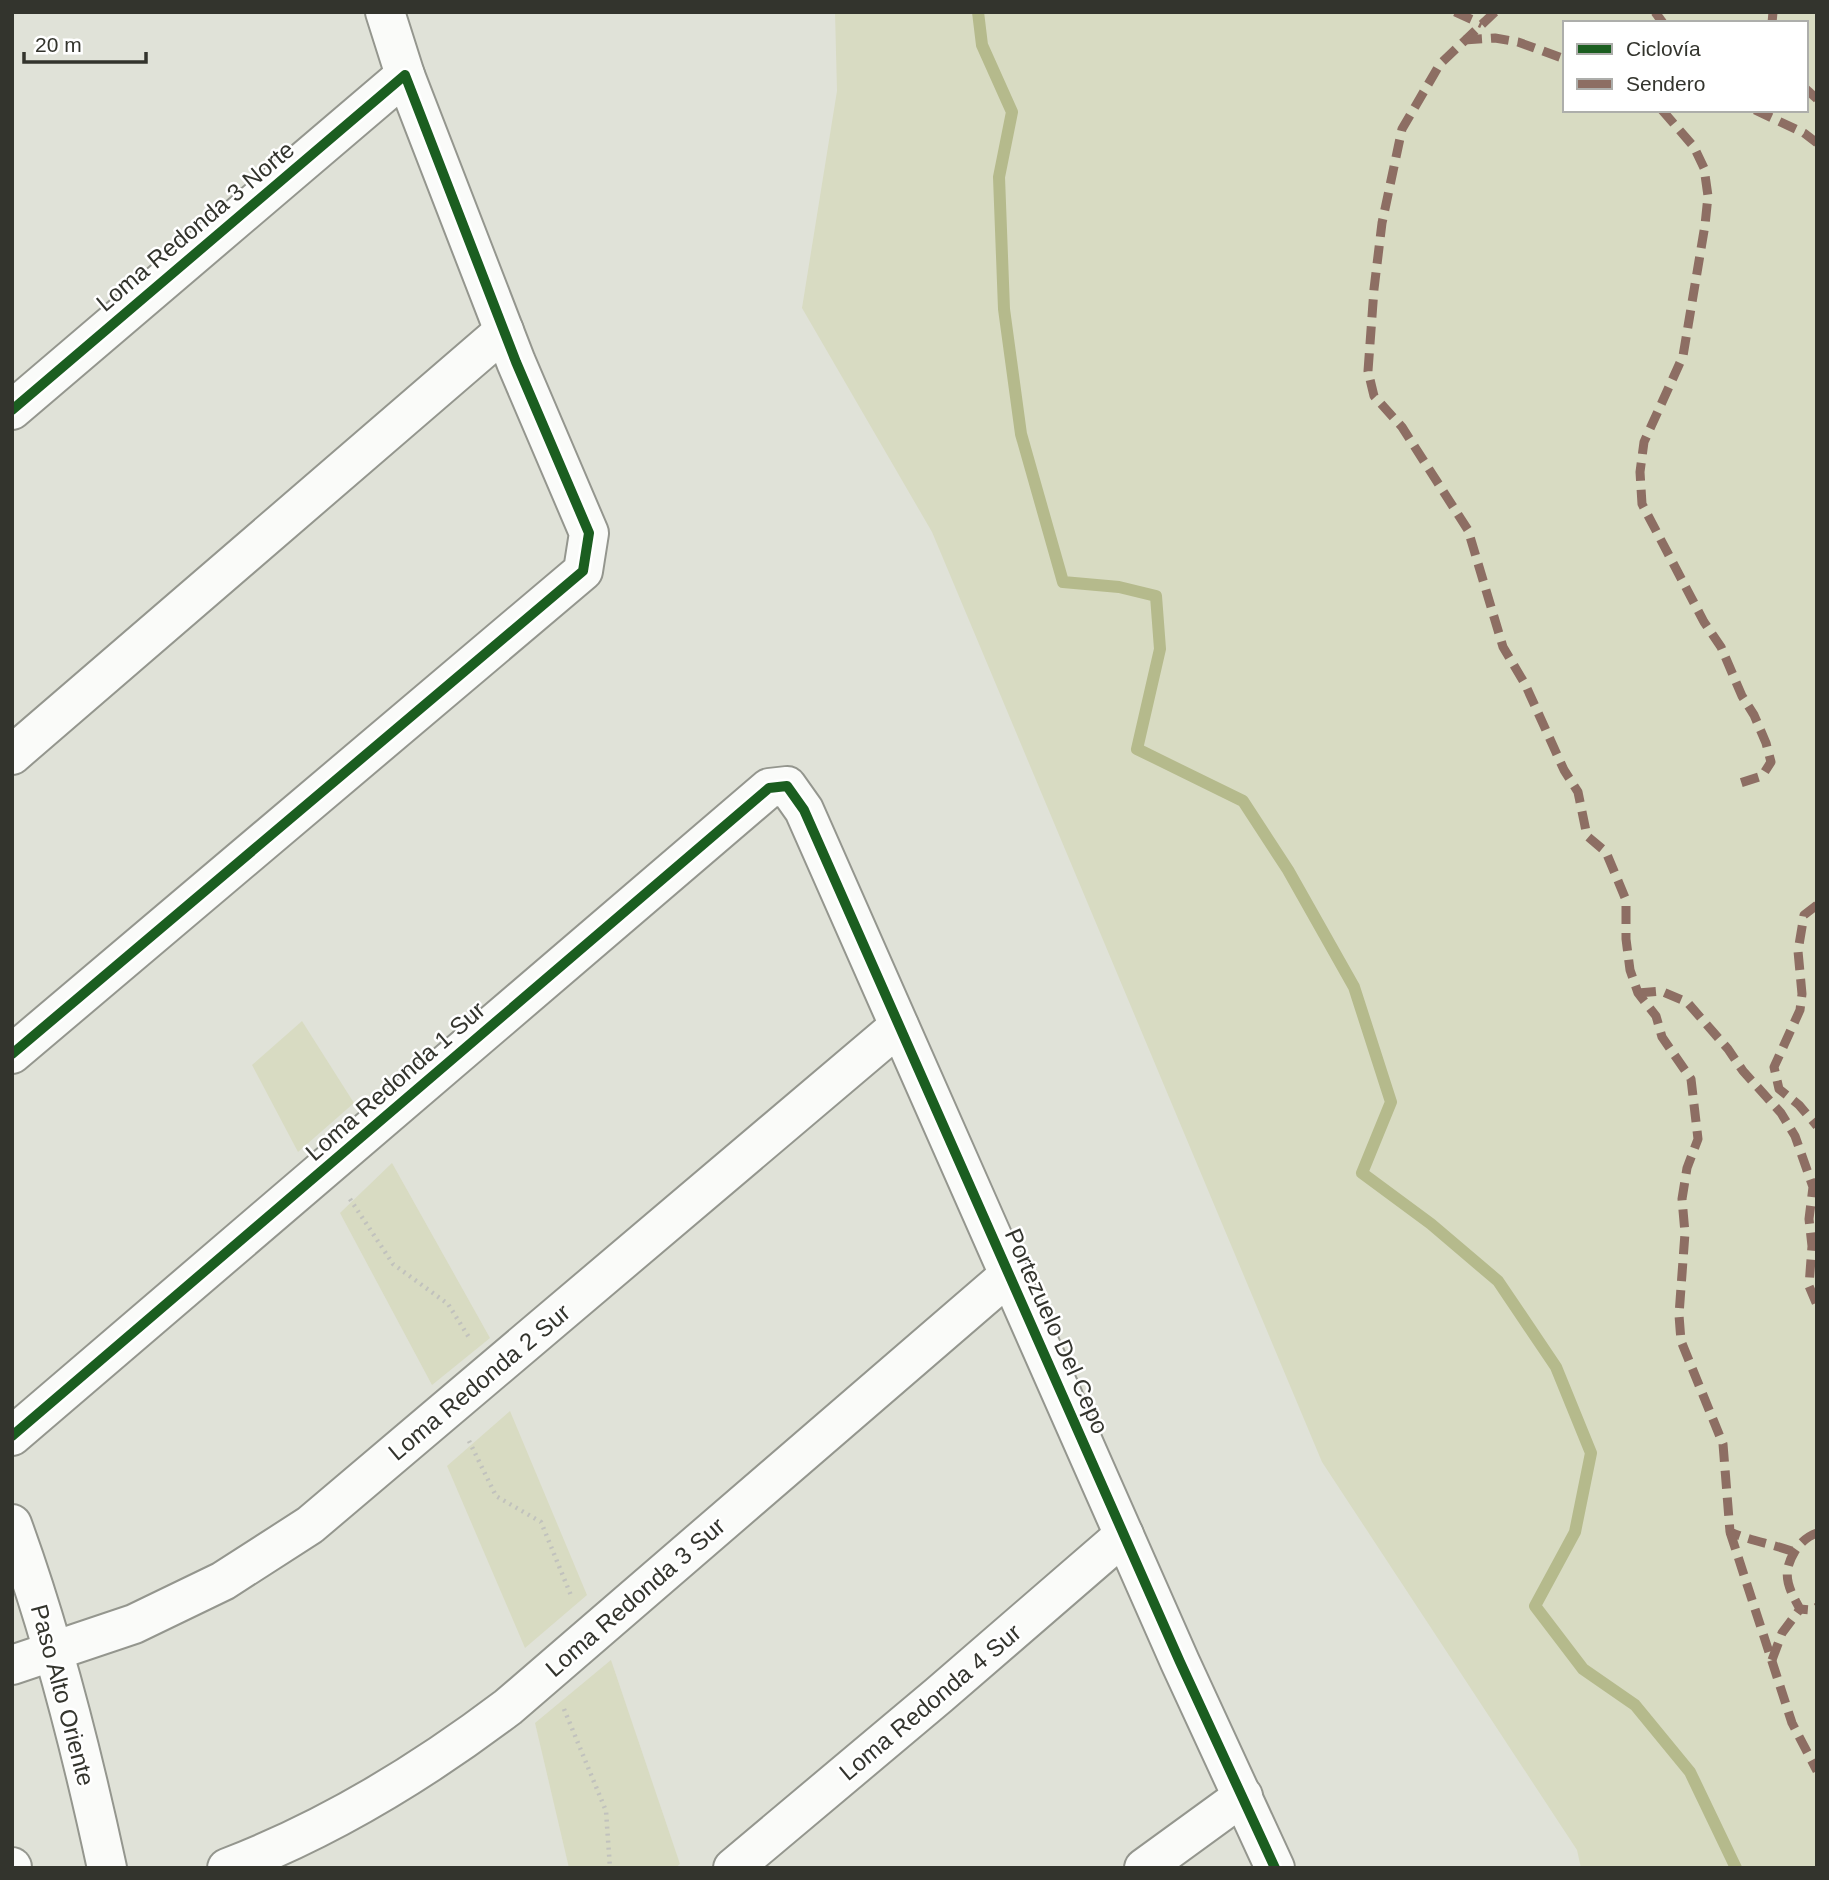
<svg xmlns="http://www.w3.org/2000/svg" width="1829" height="1880" viewBox="0 0 1829 1880" font-family="Helvetica,sans-serif">
	<style>
		.green { fill: #d8dbc2; fill-rule: evenodd }
		.lines { fill: none; stroke-linecap: round; stroke-linejoin: round }
		.stream { stroke: #b5ba8c; stroke-width: 12 }
		.minor-casing { stroke: #94968e; stroke-width: 42 }
		.path { stroke: #c1c2bd; stroke-width: 4.5; stroke-dasharray: 2 5; stroke-linecap: butt }
		.minor { stroke: #fafbf9; stroke-width: 38 }
		.quiet { stroke: #8d6e63; stroke-width: 9; stroke-dasharray: 18 9; stroke-linecap: butt }
		.cycleway-casing { stroke: #fff; stroke-width: 15 }
		.cycleway { stroke: #1b5e20; stroke-width: 10 }
		.labels { text-anchor: middle; dominant-baseline: central; stroke-width: 5; stroke-linejoin: round; paint-order: stroke }
		.street-label { font-size: 24px; fill: #33342d; stroke: #fff }
	</style>
	<rect width="100%" height="100%" fill="#e0e2d8"/>
	<g class="green">
		<path d="M835 12H1817V1868H1581L1577 1850 1322 1462 932 532 802 308 837 91ZM1565 23H1806V110H1565Z"/>
		<polygon points="302,1021 354,1103 298,1152 252,1065"/>
		<polygon points="392,1163 490,1338 432,1385 340,1213"/>
		<polygon points="510,1411 587,1595 525,1648 447,1466"/>
		<polygon points="611,1660 680,1864 675,1868 569,1868 535,1723"/>
	</g>
	<g class="lines">
		<polyline class="stream" points="978,12 982,45 1012,112 999,177 1004,309 1021,434 1063,582 1119,587 1156,596 1160,649 1137,749 1243,801 1288,870 1354,987 1391,1102 1362,1173 1431,1224 1498,1281 1556,1367 1591,1453 1575,1532 1535,1606 1583,1669 1635,1705 1690,1772 1736,1868"/>
		<g class="minor-casing">
			<g id="minor">
				<polyline points="12,410 405,75"/>
				<polyline points="12,755 504,331"/>
				<polyline points="12,1054 583,571 589,533 516,362 405,75 385,12"/>
				<polyline points="12,1436 769,788 787,786 804,810 1180,1662 1275,1868"/>
				<path d="M12 1524C53 1636 82 1752 107 1868"/>
				<polyline points="12,1665 134,1624 223,1581 310,1525 899,1026"/>
				<polyline points="12,1867 12,1868"/>
				<path d="M227 1868C329 1829 421 1773 508 1707L1009 1275"/>
				<polyline points="733,1868 939,1695 1124,1535"/>
				<polyline points="1144,1868 1243,1796"/>
			</g>
		</g>
		<g class="path">
			<polyline points="350,1199 393,1264 448,1304 470,1339"/>
			<polyline points="469,1441 496,1496 541,1522 572,1598"/>
			<polyline points="564,1709 606,1811 610,1868"/>
		</g>
		<use href="#minor" class="minor"/>
		<g class="quiet">
			<polyline points="1455,12 1482,24"/>
			<path d="M1495 12 1440 64 1402 129 1382 223 1374 289 1368 371 1374 396 1402 427 1468 530 1503 647 1525 684 1564 770 1578 792 1587 836 1606 852 1626 900V939L1630 970 1638 993 1656 1016 1662 1037 1691 1079 1698 1139 1687 1168 1682 1199 1685 1233 1679 1315 1681 1341 1723 1444 1730 1532C1751 1541 1773 1544 1794 1552"/>
			<polyline points="1655,12 1663,23"/>
			<polyline points="1772,23 1773,12"/>
			<polyline points="1464,40 1495,38 1518,42 1565,59"/>
			<polyline points="1806,89 1817,99"/>
			<polyline points="1662,110 1694,147 1704,168 1708,196 1705,225 1683,356 1644,442 1640,472 1642,504 1704,622 1721,647 1742,696 1754,715 1766,743 1771,762 1762,776 1737,784"/>
			<polyline points="1755,110 1804,133 1817,143"/>
			<polyline points="1817,905 1804,915 1798,951 1802,994 1800,1010 1774,1067 1779,1089 1799,1105 1817,1126"/>
			<polyline points="1638,993 1661,991 1687,1002 1728,1049 1743,1071 1781,1113 1795,1136 1813,1187 1809,1219 1812,1246 1809,1286 1817,1305"/>
			<polyline points="1730,1532 1792,1723 1817,1771"/>
			<path d="M1817 1533C1808 1536 1800 1543 1795 1551 1781 1574 1788 1587 1800 1609L1812 1610 1817 1607"/>
			<polyline points="1772,1660 1782,1633 1800,1609"/>
		</g>
		<g class="cycleway-casing">
			<g id="cycleway">
				<polyline points="12,410 405,75 516,362 589,533 583,571 12,1054"/>
				<polyline points="12,1436 769,788 787,786 804,810 1180,1662 1275,1868"/>
			</g>
		</g>
		<use href="#cycleway" class="cycleway"/>
	</g>
	<g class="labels">
		<g class="street-label">
			<text transform="translate(195 226) rotate(-40)">Loma Redonda 3 Norte</text>
			<text transform="translate(395 1081) rotate(-41)">Loma Redonda 1 Sur</text>
			<text transform="translate(1057 1331) rotate(66)">Portezuelo Del Cepo</text>
			<text transform="translate(479 1382) rotate(-40)">Loma Redonda 2 Sur</text>
			<text transform="translate(635 1597) rotate(-41)">Loma Redonda 3 Sur</text>
			<text transform="translate(63 1695) rotate(75)">Paso Alto Oriente</text>
			<text transform="translate(930 1702) rotate(-40)">Loma Redonda 4 Sur</text>
		</g>
	</g>
	<rect width="1829" height="1880" fill="none" stroke="#33342d" stroke-width="28"/>
	<rect x="1563" y="21" width="245" height="91" fill="#ffffff" stroke="#adaeab" stroke-width="2"/>
	<rect x="1577" y="44" width="35" height="10" fill="#1b5e20" stroke="#adaeab" stroke-width="2"/>
	<text x="1626" y="56" font-size="21" fill="#33342d">Ciclovía</text>
	<rect x="1577" y="79" width="35" height="10" fill="#8d6e63" stroke="#adaeab" stroke-width="2"/>
	<text x="1626" y="91" font-size="21" fill="#33342d">Sendero</text>
	<path d="M24 52v10h122v-10" fill="none" stroke="#33342d" stroke-width="3.5"/>
	<text x="35" y="52" font-size="21" fill="#33342d" stroke="#ffffff" stroke-width="5" paint-order="stroke">20 m</text>
</svg>
